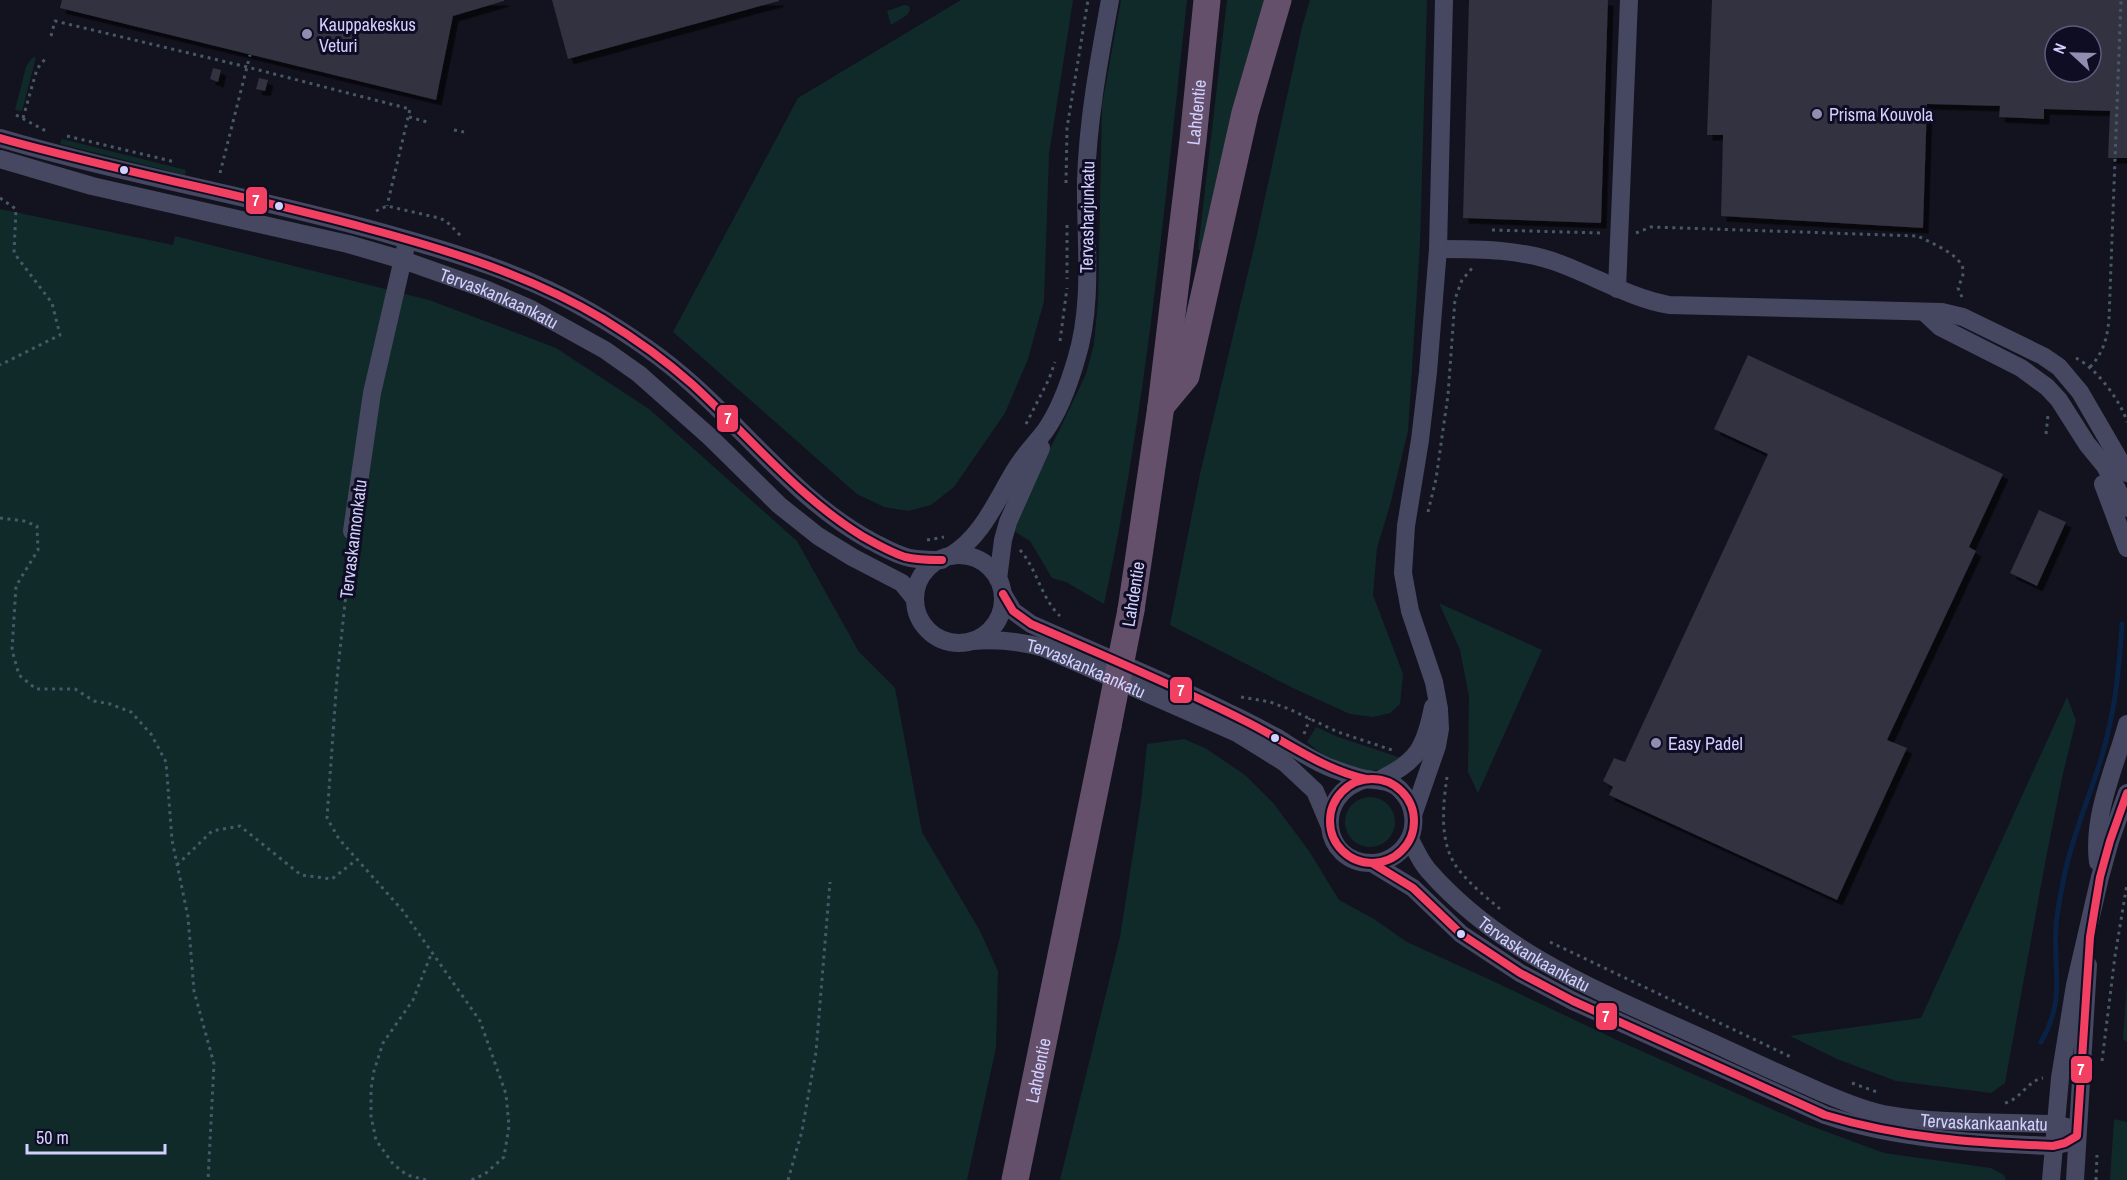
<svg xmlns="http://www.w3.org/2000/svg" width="2127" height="1180" viewBox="0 0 2127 1180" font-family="'Archivo Narrow',sans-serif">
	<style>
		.green { fill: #102a29 }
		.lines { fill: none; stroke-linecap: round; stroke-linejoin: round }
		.stream { stroke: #092143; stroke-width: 5 }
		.building { fill: #313041; fill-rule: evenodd; filter: url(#shadow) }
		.path { stroke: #475966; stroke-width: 3; stroke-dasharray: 3 4.5; stroke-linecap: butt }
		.minor { stroke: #464760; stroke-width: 18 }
		.highway { stroke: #65506c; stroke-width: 27 }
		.highway-bridge { stroke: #65506c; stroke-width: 27 }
		.bus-1-casing { stroke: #0f0d24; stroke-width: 12 }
		.bus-1 { stroke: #f24062; stroke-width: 8 }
		.poi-dot { fill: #8f8eb1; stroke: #0f0d24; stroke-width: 2 }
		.bus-dot { fill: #d2d0ff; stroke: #0f0d24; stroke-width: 2 }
		.labels { text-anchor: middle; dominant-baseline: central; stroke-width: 6; stroke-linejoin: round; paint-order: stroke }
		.poi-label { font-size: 18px; fill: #d2d0ff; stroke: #0f0d24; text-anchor: start }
		.street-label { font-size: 18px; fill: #d2d0ff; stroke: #0f0d24 }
		.line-badge { stroke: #0f0d24; stroke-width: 2 }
		.badge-label { font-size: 16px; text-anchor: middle; font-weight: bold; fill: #fff }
	</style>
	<defs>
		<filter id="shadow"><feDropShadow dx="5.5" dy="5.5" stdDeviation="0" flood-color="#0009"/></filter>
	</defs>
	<rect width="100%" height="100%" fill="#13121f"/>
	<g class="green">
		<polygon points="961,0 1073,0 1049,154 1044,301 1028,359 1005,413 954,487 931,505 908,511 884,507 857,494 673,332 798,98"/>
		<path d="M1121 0H1187C1165 202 1147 405 1104 604L1066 582 1052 578 1030 541 1014 531 1030 484 1054 441 1086 374 1094 344 1098 302 1102 105Z"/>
		<polygon points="1227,0 1269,0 1203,250 1198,250"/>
		<polygon points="1310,0 1427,0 1420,244 1408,431 1390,505 1377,548 1373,595 1403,674 1400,704 1390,713 1373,717 1350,714 1295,689 1170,625 1200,474 1256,239 1302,27"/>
		<polygon points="904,5 909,6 910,10 907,15 891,25 887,11"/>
		<polygon points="36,57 22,111 15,110 26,67 32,58"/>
		<polygon points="62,139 186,170 185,175 60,144"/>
		<polygon points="0,209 173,245 175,236 429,300 556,348 649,409 797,541 859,652 895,688 922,832 980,931 998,971 996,1048 967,1180 0,1180"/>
		<polygon points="1439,603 1542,650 1478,793 1468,772 1469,696 1460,650"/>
		<polygon points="2067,697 2076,720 2062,778 2046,858 2005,1083 1991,1093 1896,1081 1837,1059 1790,1036 1921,1018"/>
		<path d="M1316 727 1338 737 1401 758C1395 761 1390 765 1384 768 1358 778 1326 759 1307 742Z"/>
		<polygon points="1184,739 1205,748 1245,775 1274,804 1309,851 1339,900 1374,919 1407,942 1499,984 1619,1041 1803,1123 1884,1153 1991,1168 2004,1175 2006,1180 1060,1180 1120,937 1141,802 1147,744"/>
		<circle cx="1370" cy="822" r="25"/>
		<polygon points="2127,982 2127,1042 2123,1039"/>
		<polygon points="2114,1119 2127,1122 2127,1180 2110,1180"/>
	</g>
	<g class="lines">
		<path class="stream" d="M2041 1042C2066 999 2053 972 2056 927 2057 910 2061 893 2064 877 2072 837 2089 798 2101 759 2115 712 2119 672 2122 624"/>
	</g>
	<g class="building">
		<polygon points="62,0 504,0 504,1 453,16 436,100 60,8"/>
		<polygon points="552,0 779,0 779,1 568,59"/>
		<polygon points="1469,0 1608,0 1601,223 1463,218"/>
		<path d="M1712 0H2127V158H2108L2110 111 2044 109V119L1999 117 2000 106 1927 104 1923 228 1721 216 1723 135H1707ZM2055 36H2091V72H2055Z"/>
		<polygon points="213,68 221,70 218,82 210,79"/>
		<polygon points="259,78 268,80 265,91 256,89"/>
		<polygon points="1748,355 2003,474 1969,547 1976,551 1887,740 1907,748 1837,900 1609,795 1613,787 1603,781 1614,758 1625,762 1768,454 1714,429"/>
		<polygon points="2039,510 2066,522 2037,586 2010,573"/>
	</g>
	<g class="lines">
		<g class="path">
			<polyline points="51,36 55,21 247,67 410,109 387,206"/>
			<polyline points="16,115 46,131"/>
			<polyline points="409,117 427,122"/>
			<polyline points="23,118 37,69 45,59"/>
			<polyline points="454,130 464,132"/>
			<polyline points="67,136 175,162"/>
			<polyline points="220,173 250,55"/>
			<polyline points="1066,183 1067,128 1088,0"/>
			<polyline points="0,198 16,209 14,253 52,303 60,335 0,365"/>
			<polyline points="376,211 387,206 439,218 446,221 461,236"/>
			<polyline points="1067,225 1067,279"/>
			<polyline points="1492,230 1602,233"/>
			<path d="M1636 233 1651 227 1918 236C1931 243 1962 255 1963 270 1964 276 1960 282 1958 288L1962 297"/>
			<polyline points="1060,341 1067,288"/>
			<path d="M2076 358C2096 368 2121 401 2127 422"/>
			<path d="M2090 367C2104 352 2107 338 2109 319L2121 0"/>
			<polyline points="1026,424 1049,379 1055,362"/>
			<polyline points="2046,434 2048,415"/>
			<polyline points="1428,512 1436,479 1448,395 1455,299 1462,280 1473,267"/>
			<polyline points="0,518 24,521 37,526 38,550 16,586 12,650 19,675 36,689 75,689 94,701 110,704 131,712 151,734 166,762 172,840 188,917 194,991 214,1064 208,1180"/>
			<polyline points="927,540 944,537"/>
			<polyline points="351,547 337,678 327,818 339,839 403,911 480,1021 506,1094 509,1126 504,1157 485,1174 471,1180"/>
			<path d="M1020 550C1037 569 1041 598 1060 616"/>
			<polyline points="1241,697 1270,702 1289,709 1338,732 1395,751"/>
			<polyline points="1304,734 1310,718"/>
			<path d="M1447 777C1443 805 1439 841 1456 866 1467 882 1485 896 1500 909"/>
			<polyline points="177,865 212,831 240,826 301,875 332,879 356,860"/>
			<polyline points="1550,942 1791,1057"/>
			<polyline points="2102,1061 2115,956 2127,884"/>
			<polyline points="1852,1083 1877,1092"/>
			<path d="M2005 1103C2021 1099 2028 1080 2043 1078"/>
			<polyline points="426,1180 407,1175 393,1164 376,1140 371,1116 371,1089 374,1071 383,1043 413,1000 432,952"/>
			<polyline points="788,1180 802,1131 816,1052 830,882"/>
			<polyline points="2096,1180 2097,1155"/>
		</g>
		<g class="minor">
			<path d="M0 138C129 176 262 198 391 235 459 254 527 275 589 311 625 332 661 356 692 384 751 437 801 503 871 541 883 547 896 555 910 558 920 560 931 560 942 560"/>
			<path id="s1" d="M0 159 92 186 348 244 403 260 485 289 531 309 605 350 639 374 710 437 779 505 818 536 852 557 902 583 915 599"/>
			<path d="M1438 249C1479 249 1523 249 1561 264 1598 278 1631 298 1669 305L1942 312 1963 317 2043 356 2059 367 2080 392 2127 473"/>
			<polyline points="1617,289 1629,0"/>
			<polyline points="1924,312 1940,327 2021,368 2047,387 2059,400 2087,444 2105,466 2127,508"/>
			<polyline points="2103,484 2127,548"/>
			<polyline points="352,531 372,393 405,250"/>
			<circle cx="959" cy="599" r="44"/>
			<path d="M950 556C982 537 996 501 1015 470 1023 456 1035 444 1045 431 1060 410 1069 384 1076 360 1094 303 1085 239 1086 180 1088 119 1099 60 1110 0"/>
			<polyline points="998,579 1003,540 1008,522 1041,448"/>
			<path d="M1003 594 1013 611 1031 624C1098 654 1166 681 1231 714 1246 721 1261 729 1276 737 1294 748 1311 760 1331 768 1342 772 1355 777 1366 779 1380 781 1393 780 1403 793 1415 806 1417 828 1407 843 1399 855 1386 863 1372 863 1322 864 1312 794 1366 779"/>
			<path id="s2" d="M973 641C998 639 1019 641 1044 648L1237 733 1263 749 1285 763 1315 791 1329 824"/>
			<path d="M1381 779C1418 761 1425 747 1433 707"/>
			<polyline points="1413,815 1437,746 1440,729 1439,709 1434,682 1410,611 1403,573 1406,526 1420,440 1428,372 1438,249 1444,0"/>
			<path id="s3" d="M1410 839C1415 849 1420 861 1428 870 1506 960 1623 1001 1728 1050 1760 1065 1791 1079 1823 1093 1842 1101 1863 1110 1883 1114 1939 1124 1998 1122 2055 1124L2066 1127 2077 1136"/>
			<path d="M2098 862C2092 815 2115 768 2127 724"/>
			<path d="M1372 863 1413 888 1461 934 1520 973 1573 1001 1825 1115C1898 1140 1976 1143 2053 1146L2065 1143 2077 1136"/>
			<polyline points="2051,1180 2060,1078 2075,985 2100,877 2110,841 2127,793"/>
			<polyline points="2075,1180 2088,965"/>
		</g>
		<g class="highway">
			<polyline points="1161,406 1186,376 1245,113 1278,0"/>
			<path id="s4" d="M1131 610 1161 406 1193 140 1207 0"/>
			<path id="s5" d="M1015 1180 1108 726"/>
		</g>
		<polyline class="highway-bridge" points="1108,726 1131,610"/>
		<g class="bus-1-casing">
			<g id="bus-1">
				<path d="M0 138C121 172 245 195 366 228 448 250 529 275 603 319 634 338 665 360 692 384 749 436 797 496 862 536 876 544 890 552 905 557 917 560 930 560 942 560"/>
				<path d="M1003 594 1013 611 1031 624C1102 655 1174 685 1243 720 1284 740 1321 769 1366 779"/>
				<circle cx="1372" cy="821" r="42"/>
				<path d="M1372 863 1413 888 1461 934 1520 973 1573 1001 1825 1115C1900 1138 1975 1143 2053 1146L2065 1143 2077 1136 2090 937 2100 877 2110 841 2127 793"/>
			</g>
		</g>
		<use href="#bus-1" class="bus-1"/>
	</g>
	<g class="poi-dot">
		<circle cx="307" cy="34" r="6"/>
		<circle cx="1817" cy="114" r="6"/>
		<circle cx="1656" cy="743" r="6"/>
	</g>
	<g class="bus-dot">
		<circle cx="124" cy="170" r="5"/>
		<circle cx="279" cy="206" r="5"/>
		<circle cx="1275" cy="738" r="5"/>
		<circle cx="1461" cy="934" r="5"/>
	</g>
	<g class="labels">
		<g class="poi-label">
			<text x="319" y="24">Kauppakeskus<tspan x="319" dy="21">Veturi</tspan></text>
			<text x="1829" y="114">Prisma Kouvola</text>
			<text x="1668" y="743">Easy Padel</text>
		</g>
		<g class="street-label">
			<text stroke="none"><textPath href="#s4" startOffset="502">Lahdentie</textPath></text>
			<text transform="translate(1087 217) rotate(-89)">Tervasharjunkatu</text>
			<text stroke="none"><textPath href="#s1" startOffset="519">Tervaskankaankatu</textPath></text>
			<text transform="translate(353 539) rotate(-83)">Tervaskannonkatu</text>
			<text transform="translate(1133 594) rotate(-81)">Lahdentie</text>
			<text stroke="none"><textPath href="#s2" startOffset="118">Tervaskankaankatu</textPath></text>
			<text stroke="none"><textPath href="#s3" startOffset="172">Tervaskankaankatu</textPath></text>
			<text stroke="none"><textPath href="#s5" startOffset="112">Lahdentie</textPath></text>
			<text stroke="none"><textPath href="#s3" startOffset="658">Tervaskankaankatu</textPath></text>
		</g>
	</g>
	<g class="line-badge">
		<rect x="245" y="186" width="23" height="29" rx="6" fill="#f24062"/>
		<rect x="716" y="404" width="23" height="29" rx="6" fill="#f24062"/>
		<rect x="1169" y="676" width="24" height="28" rx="6" fill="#f24062"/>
		<rect x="1595" y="1002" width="23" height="29" rx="6" fill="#f24062"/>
		<rect x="2070" y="1055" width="23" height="29" rx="6" fill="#f24062"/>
	</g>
	<g class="badge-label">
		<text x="256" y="206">7</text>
		<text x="728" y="424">7</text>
		<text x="1181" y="696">7</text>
		<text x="1606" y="1022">7</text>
		<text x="2081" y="1075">7</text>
	</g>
	<g transform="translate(2073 54) rotate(292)"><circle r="28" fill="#0f0d24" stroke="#5d5b7c" stroke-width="1.5"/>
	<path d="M0-4.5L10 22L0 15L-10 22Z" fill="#8f8eb1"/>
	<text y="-9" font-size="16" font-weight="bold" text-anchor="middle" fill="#d2d0ff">N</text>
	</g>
	<path d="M27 1144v9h138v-9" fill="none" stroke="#d2d0ff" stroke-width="3"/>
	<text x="36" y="1144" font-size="18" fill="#d2d0ff" stroke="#0f0d24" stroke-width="4.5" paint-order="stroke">50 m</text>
</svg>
